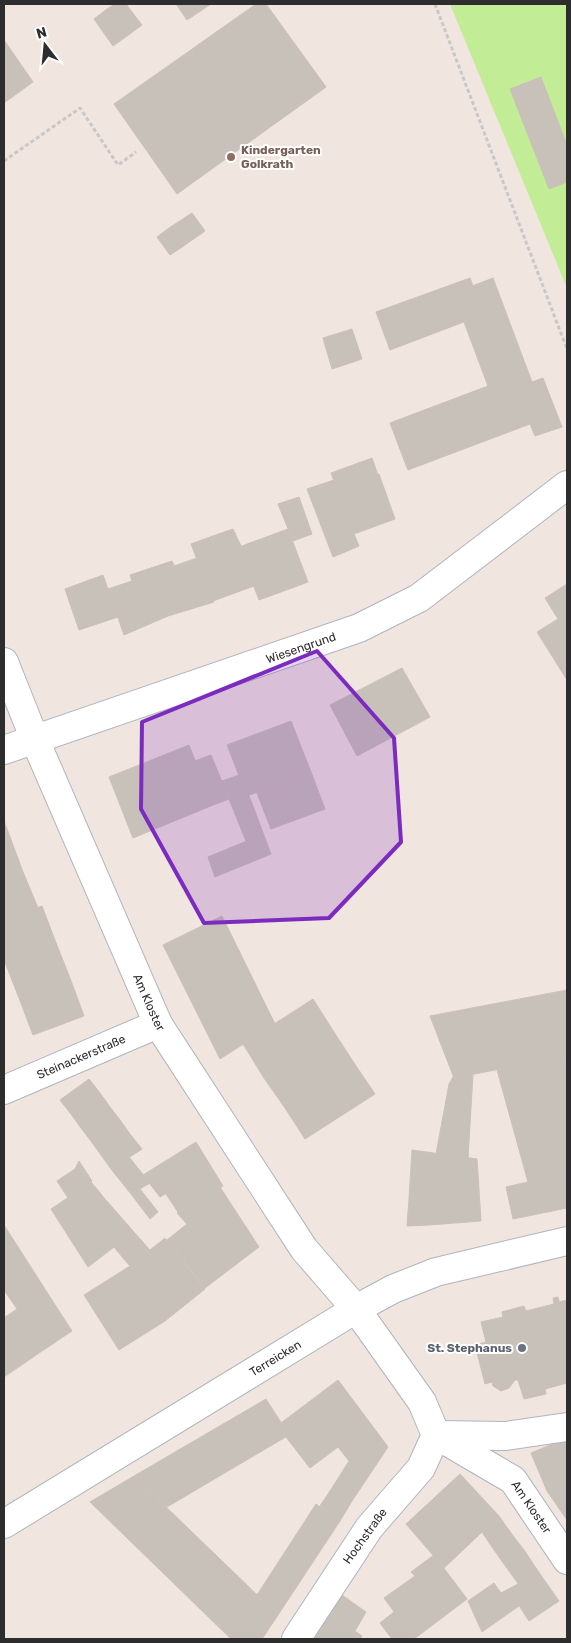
<svg xmlns="http://www.w3.org/2000/svg" width="571" height="1643" viewBox="0 0 571 1643" font-family="Rubik,sans-serif">
	<style>
		.green { fill: #c2ec96 }
		.building { fill: #c8c1ba; stroke: #ccc1b8 }
		.lines { fill: none; stroke-linecap: round; stroke-linejoin: round }
		.minor-casing { stroke: #afb5be; stroke-width: 30 }
		.tertiary-casing { stroke: #afb5be; stroke-width: 30 }
		.secondary-casing { stroke: #afb5be; stroke-width: 30 }
		.path { stroke: #c8c8c8; stroke-width: 3; stroke-dasharray: 4 2.5; stroke-linecap: butt }
		.minor { stroke: #fff; stroke-width: 28 }
		.tertiary { stroke: #fff; stroke-width: 28 }
		.secondary { stroke: #fff; stroke-width: 28 }
		.marked { fill: #7b2cbf; fill-opacity: 0.2; stroke: #7b2cbf; stroke-width: 4; stroke-linejoin: round }
		.education-dot { fill: #8d6e63; stroke: #fff; stroke-width: 2 }
		.worship-dot { fill: #6b7280; stroke: #fff; stroke-width: 2 }
		.labels { text-anchor: middle; dominant-baseline: central; stroke-width: 4; stroke-linejoin: round; paint-order: stroke }
		.education-label { font-size: 12px; font-weight: bold; fill: #785e54; stroke: #fff; text-anchor: start }
		.street-label { font-size: 12px; fill: #2d2d2d; stroke: #fff }
		.worship-label { font-size: 12px; font-weight: bold; fill: #5b616d; stroke: #fff; text-anchor: end }
	</style>
	<rect width="100%" height="100%" fill="#f0e5df"/>
	<polygon class="green" points="450,4 567,4 567,288"/>
	<g class="building">
		<polygon points="115,4 126,4 142,25 127,36 107,9"/>
		<polygon points="176,4 211,4 187,20"/>
		<polygon points="256,4 266,4 326,87 177,194 114,104"/>
		<polygon points="107,9 127,36 113,46 94,19"/>
		<polygon points="4,40 33,82 4,103"/>
		<polygon points="541,77 567,145 567,182 549,189 510,89"/>
		<polygon points="192,213 205,231 182,247 169,228"/>
		<polygon points="169,228 182,247 170,255 157,237"/>
		<polygon points="470,278 473,286 467,288 477,314 469,317 469,320 390,350 376,312"/>
		<polygon points="493,278 532,382 543,378 562,427 535,436 530,424 408,470 406,465 441,451 428,419 431,419 427,409 488,386 464,322 469,320 469,317 477,314 467,288"/>
		<polygon points="352,329 362,359 332,369 323,338"/>
		<polygon points="427,409 431,419 428,419 441,451 406,465 390,423"/>
		<polygon points="372,458 378,475 337,489 331,473"/>
		<polygon points="379,474 395,519 354,534 359,546 333,557 307,489 334,480 337,489"/>
		<polygon points="299,497 312,534 293,541 278,504"/>
		<polygon points="233,529 241,546 239,547 254,586 232,594 210,537"/>
		<polygon points="288,529 308,582 259,600 239,547"/>
		<polygon points="210,537 232,594 213,601 191,544"/>
		<polygon points="197,558 214,602 168,616 151,568 172,561 174,566"/>
		<polygon points="151,568 168,616 124,635 108,589 132,581 130,575"/>
		<polygon points="103,575 118,617 79,630 65,589"/>
		<polygon points="567,584 567,680 537,632 558,619 545,598"/>
		<polygon points="402,668 430,717 357,756 330,705"/>
		<polygon points="291,721 311,772 247,796 227,745"/>
		<polygon points="189,745 213,805 133,838 109,777"/>
		<polygon points="211,755 229,799 213,805 195,761"/>
		<polygon points="311,772 325,809 271,829 257,793"/>
		<polygon points="239,775 247,796 249,796 253,806 235,814 222,781"/>
		<polygon points="253,806 271,854 254,861 235,814"/>
		<polygon points="4,821 10,837 4,839"/>
		<polygon points="10,837 23,872 4,880 4,839"/>
		<polygon points="247,841 254,861 215,877 208,857"/>
		<polygon points="23,872 38,908 4,921 4,880"/>
		<polygon points="42,906 56,943 5,962 4,958 4,921"/>
		<polygon points="222,916 275,1024 220,1059 163,945"/>
		<polygon points="56,943 70,978 19,998 5,962"/>
		<polygon points="70,978 84,1016 33,1035 19,998"/>
		<polygon points="567,990 567,1056 454,1078 430,1016"/>
		<polygon points="313,999 334,1032 264,1078 243,1044"/>
		<polygon points="334,1032 354,1063 285,1108 264,1078"/>
		<polygon points="567,1056 567,1173 545,1178 521,1065"/>
		<polygon points="354,1063 375,1094 305,1139 285,1108"/>
		<polygon points="521,1065 545,1178 528,1182 497,1070"/>
		<polygon points="473,1074 468,1158 436,1154 449,1084 453,1077"/>
		<polygon points="89,1079 100,1093 71,1114 60,1100"/>
		<polygon points="100,1093 110,1107 81,1128 71,1114"/>
		<polygon points="110,1107 120,1120 91,1141 81,1128"/>
		<polygon points="120,1120 130,1134 101,1155 91,1141"/>
		<polygon points="130,1134 142,1149 111,1169 101,1155"/>
		<polygon points="196,1142 223,1186 178,1212 166,1194 179,1186 174,1176 181,1171 172,1157"/>
		<polygon points="412,1150 477,1159 481,1221 429,1225 427,1198 409,1199"/>
		<polygon points="129,1157 150,1183 131,1194 111,1169"/>
		<polygon points="172,1157 181,1171 174,1176 179,1186 160,1197 143,1175"/>
		<polygon points="79,1161 92,1181 68,1198 57,1181 75,1169"/>
		<polygon points="567,1173 567,1208 513,1219 506,1187"/>
		<polygon points="91,1182 105,1199 77,1217 66,1199"/>
		<polygon points="220,1187 259,1247 205,1288 167,1240 187,1224 177,1213"/>
		<polygon points="140,1189 158,1212 150,1219 131,1194"/>
		<polygon points="427,1198 429,1225 407,1226 409,1199"/>
		<polygon points="66,1199 77,1217 105,1199 141,1240 123,1258 114,1247 88,1267 51,1209"/>
		<polygon points="4,1225 59,1311 31,1329 4,1290"/>
		<polygon points="165,1238 205,1289 165,1321 130,1266"/>
		<polygon points="141,1240 150,1250 130,1266 123,1258"/>
		<polygon points="130,1266 165,1321 119,1350 84,1295"/>
		<polygon points="558,1297 559,1302 567,1300 567,1383 545,1389 546,1394 524,1399 518,1380 515,1380 509,1388 501,1391 493,1386 492,1382 485,1384 475,1345 486,1342 481,1322 503,1317 502,1312 524,1306 526,1311 554,1304 553,1298"/>
		<polygon points="17,1309 45,1349 4,1377 4,1318"/>
		<polygon points="59,1311 72,1331 45,1349 31,1329"/>
		<polygon points="338,1380 388,1447 352,1501 332,1488 349,1461 338,1447 310,1468 286,1437 289,1435 281,1423"/>
		<polygon points="266,1399 289,1435 167,1507 134,1476"/>
		<polygon points="567,1438 567,1520 547,1491 531,1453"/>
		<polygon points="460,1474 499,1516 444,1568 406,1524"/>
		<polygon points="134,1476 278,1615 262,1639 231,1639 90,1502"/>
		<polygon points="332,1488 352,1501 340,1521 320,1506"/>
		<polygon points="316,1504 340,1521 278,1615 257,1595"/>
		<polygon points="499,1516 511,1533 492,1547 482,1532"/>
		<polygon points="511,1533 524,1550 504,1564 492,1547"/>
		<polygon points="524,1550 538,1571 519,1585 504,1564"/>
		<polygon points="434,1555 467,1599 414,1639 384,1598 415,1576 411,1572"/>
		<polygon points="538,1571 547,1584 518,1604 519,1606 482,1632 468,1601 494,1583 501,1593 518,1584 519,1585"/>
		<polygon points="547,1584 559,1601 529,1621 518,1604"/>
		<polygon points="342,1595 366,1612 355,1631 362,1636 360,1639 314,1639"/>
		<polygon points="394,1612 414,1639 392,1639 380,1623"/>
	</g>
	<g class="lines">
		<g class="minor-casing">
			<g id="minor">
				<path id="s1" d="M4 750 359 628 419 598 567 485"/>
				<path id="s2" d="M4 1090 158 1024"/>
				<polyline points="436,1435 506,1436 567,1427"/>
			</g>
		</g>
		<g class="tertiary-casing">
			<g id="tertiary">
				<path id="s3" d="M436 1435 513 1480 567 1560"/>
				<path id="s4" d="M4 1524 356 1309"/>
			</g>
		</g>
		<g class="secondary-casing">
			<g id="secondary">
				<path id="s5" d="M4 662 35 740 158 1024 304 1249 356 1309 422 1402 436 1435 421 1468 369 1528 296 1639"/>
				<polyline points="356,1309 393,1289 436,1272 567,1241"/>
			</g>
		</g>
		<g class="path">
			<polyline points="435,4 567,349"/>
			<polyline points="4,161 80,108 118,165 136,152"/>
		</g>
		<use href="#minor" class="minor"/>
		<use href="#tertiary" class="tertiary"/>
		<use href="#secondary" class="secondary"/>
	</g>
	<path class="marked" d="M317 651 394 738 401 842 329 918 204 923 141 809 142 722Z"/>
	<circle class="education-dot" cx="231" cy="157" r="5"/>
	<circle class="worship-dot" cx="522" cy="1348" r="5"/>
	<g class="labels">
		<g class="education-label">
			<text x="241" y="150">Kindergarten<tspan x="241" dy="14">Golkrath</tspan></text>
		</g>
		<g class="street-label">
			<text stroke="none"><textPath href="#s1" startOffset="314">Wiesengrund</textPath></text>
			<text stroke="none"><textPath href="#s5" startOffset="370">Am Kloster</textPath></text>
			<text stroke="none"><textPath href="#s2" startOffset="84">Steinackerstraße</textPath></text>
			<text stroke="none"><textPath href="#s4" startOffset="318">Terreicken</textPath></text>
			<text stroke="none"><textPath href="#s3" startOffset="122">Am Kloster</textPath></text>
			<text transform="translate(365 1536) rotate(-54)">Hochstraße</text>
		</g>
		<g class="worship-label">
			<text x="512" y="1348">St. Stephanus</text>
		</g>
	</g>
	<rect width="571" height="1643" fill="none" stroke="#2d2d2d" stroke-width="10"/>
	<g transform="translate(45 45) rotate(344)" stroke="#ffffff" stroke-width="4" paint-order="stroke">
	<path d="M0-4L9 19L0 12L-9 19Z" fill="#2d2d2d"/>
	<text y="-8" font-size="14" font-weight="bold" text-anchor="middle" fill="#2d2d2d">N</text>
	</g>
</svg>
